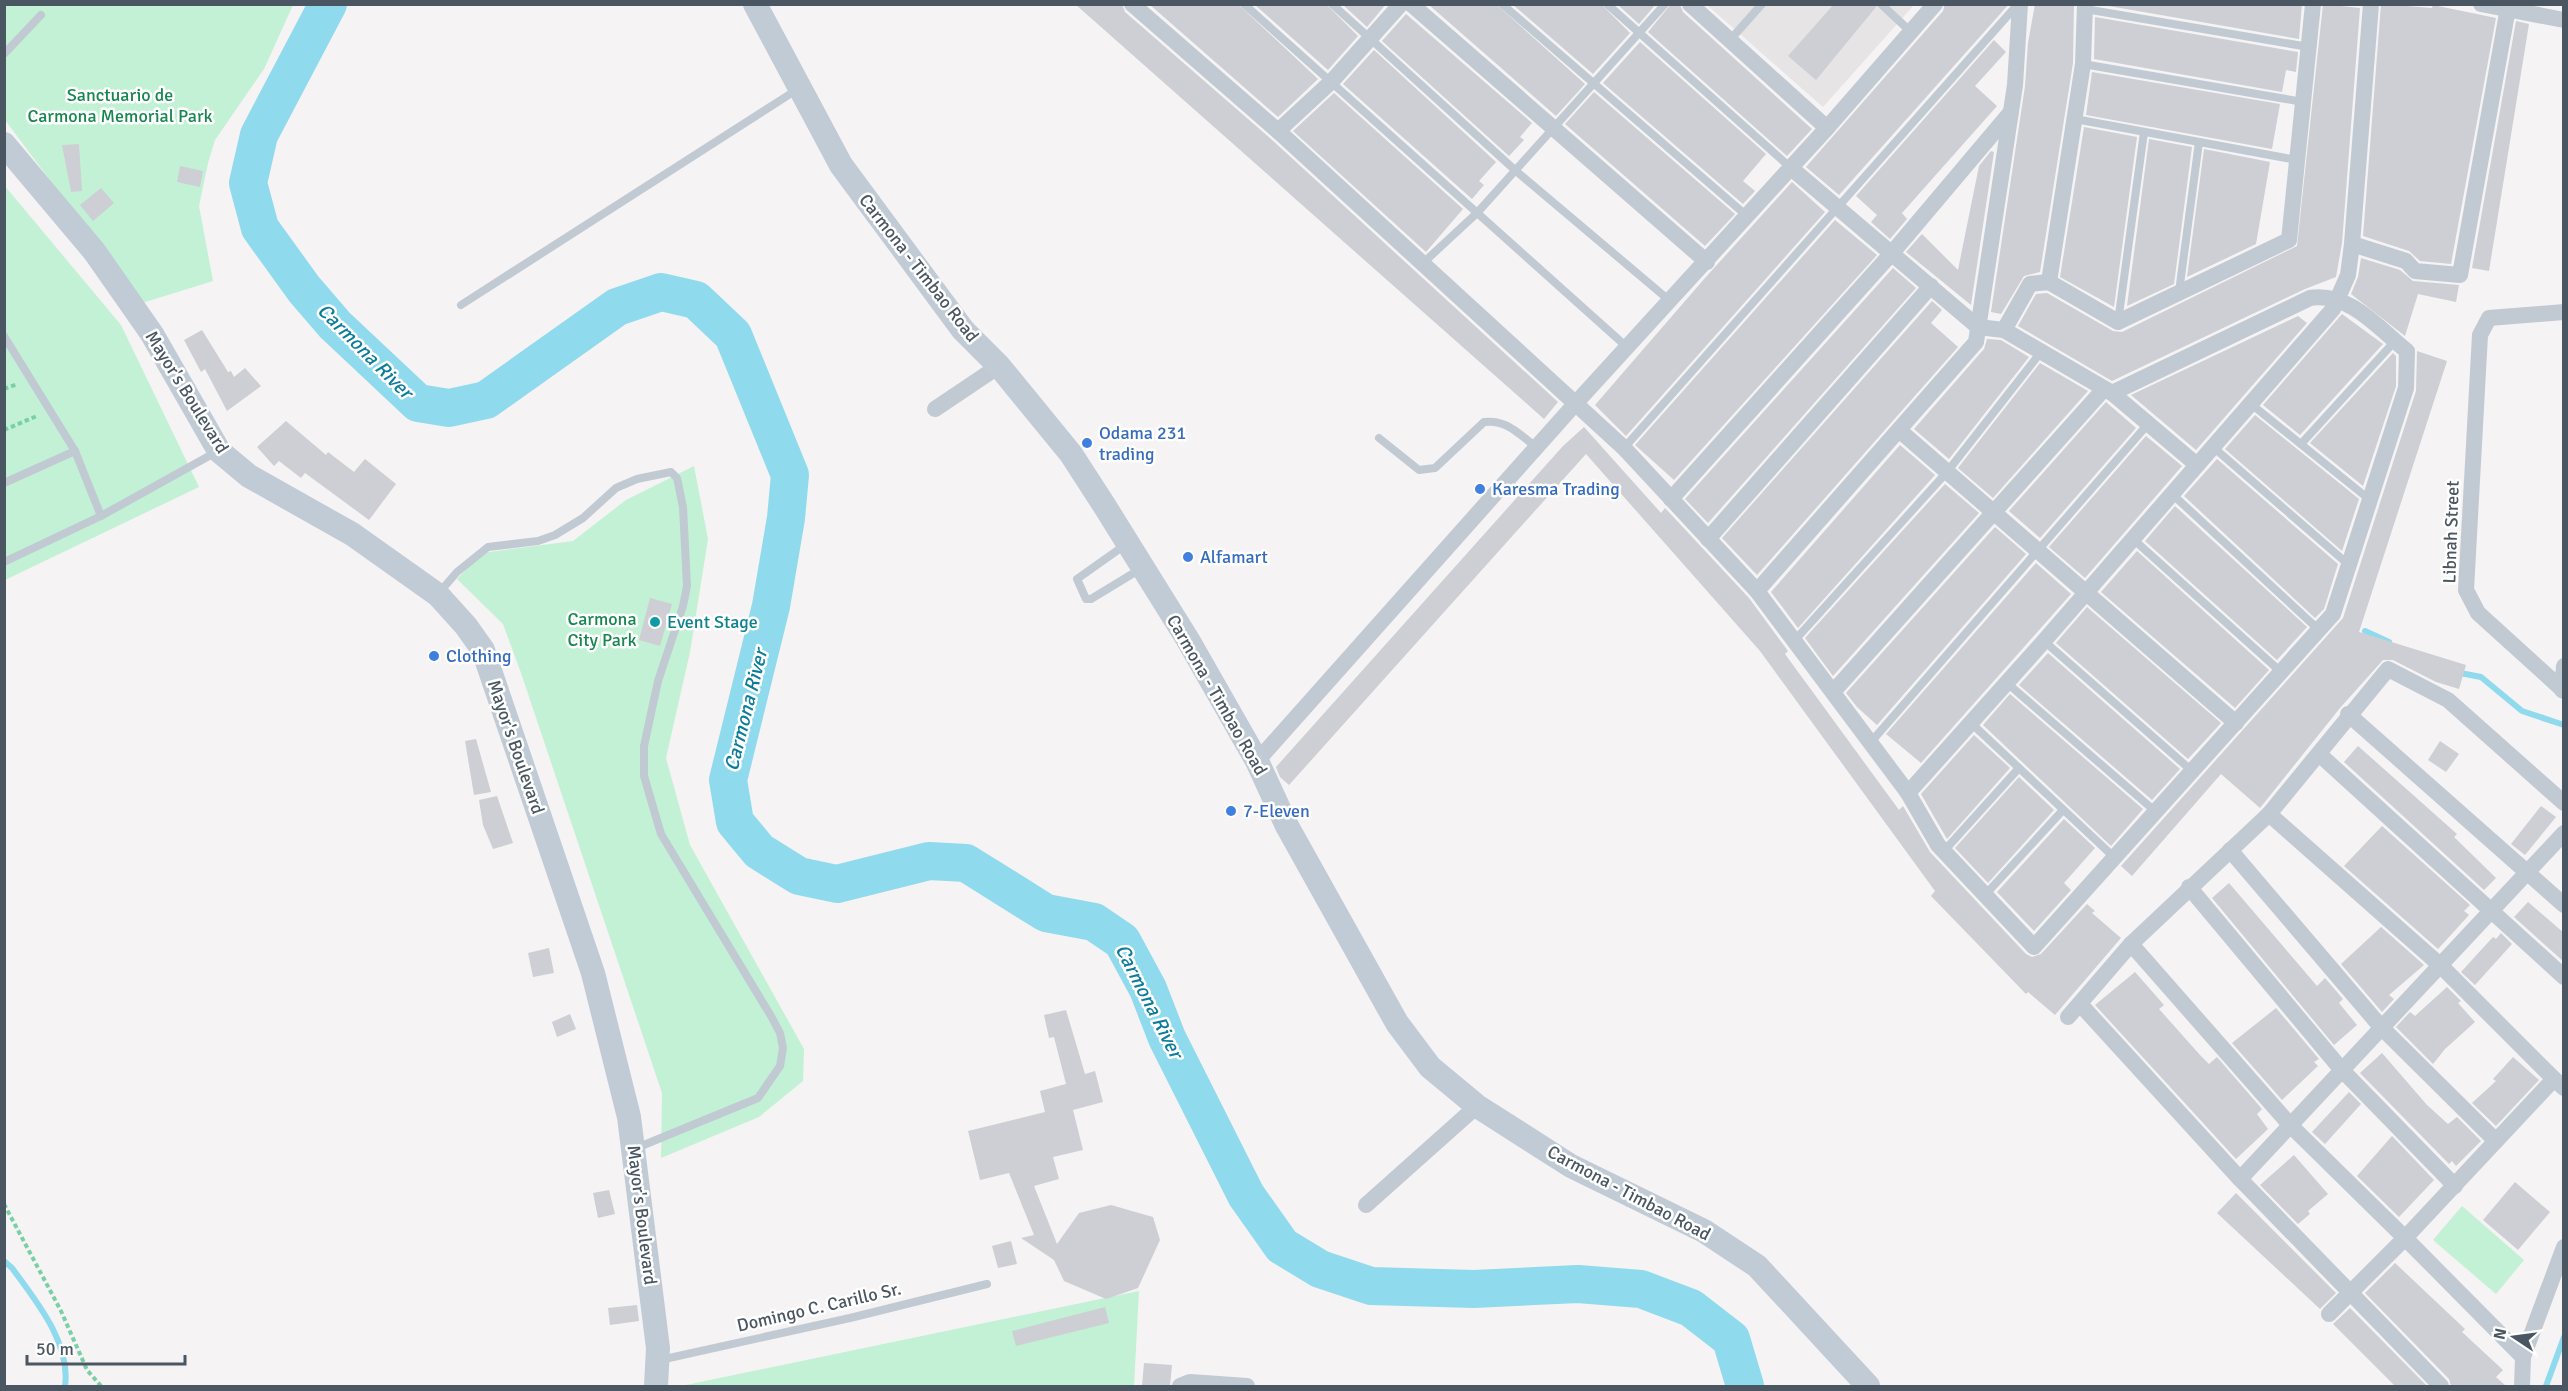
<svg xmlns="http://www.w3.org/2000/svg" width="2568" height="1391" viewBox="0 0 2568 1391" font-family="Signika,sans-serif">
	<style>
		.education { fill: #e6e4e5 }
		.green { fill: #c3f1d5 }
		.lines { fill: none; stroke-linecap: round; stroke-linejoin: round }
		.stream { stroke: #90daee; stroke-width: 6 }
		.river { stroke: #90daee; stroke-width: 38 }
		.building { fill: #cdcfd5 }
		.path { stroke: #7ad0a6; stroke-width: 4; stroke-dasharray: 4.5 3; stroke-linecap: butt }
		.lane { stroke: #c1cad2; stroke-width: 8 }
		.street { stroke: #c1cad2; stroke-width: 16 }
		.secondary { stroke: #c1cbd6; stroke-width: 24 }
		.shop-dot { fill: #3f7fe0; stroke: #fff; stroke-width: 2 }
		.culture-dot { fill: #0f9aa8; stroke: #fff; stroke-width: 2 }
		.labels { text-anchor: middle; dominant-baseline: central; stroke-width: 5; stroke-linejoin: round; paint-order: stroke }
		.park-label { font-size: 18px; fill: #17864f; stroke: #fff }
		.street-label { font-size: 18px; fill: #4a5661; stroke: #fff }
		.shop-label { font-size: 18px; fill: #366cbe; stroke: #fff; text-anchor: start }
		.culture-label { font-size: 18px; fill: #0d838f; stroke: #fff; text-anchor: start }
		.water-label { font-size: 20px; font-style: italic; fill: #0c7c9b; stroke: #fff }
	</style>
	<rect width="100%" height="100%" fill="#f5f3f3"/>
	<polygon class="education" points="1707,5 1914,5 1823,107"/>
	<g class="green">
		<polygon points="5,5 293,5 264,69 215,140 208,163 199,206 213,281 142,303 5,120"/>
		<polygon points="4,185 121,325 199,487 5,580"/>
		<polygon points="694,466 708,539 690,652 666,758 690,845 804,1049 803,1081 759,1117 661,1158 662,1093 521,673 503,624 457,579 482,553 573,541 626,500"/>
		<polygon points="2462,1206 2524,1260 2496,1294 2433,1240"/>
		<polygon points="1139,1291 1134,1386 681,1386"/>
	</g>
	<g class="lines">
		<g class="stream">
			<polyline points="2365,631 2389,642"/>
			<polyline points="2455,672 2481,677 2522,711 2564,725"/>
			<path d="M4 1261 12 1268C36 1301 71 1343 65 1386"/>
			<polyline points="2546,1386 2564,1337"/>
		</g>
		<polyline class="river" points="328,4 259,135 248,183 260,228 304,289 335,325 418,403 449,408 486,400 617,307 661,292 696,300 733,335 790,475 786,518 771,606 728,780 735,822 759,851 799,876 837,884 929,861 966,863 1046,913 1094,922 1122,941 1148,989 1167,1038 1246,1195 1282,1246 1320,1269 1371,1286 1474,1289 1578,1284 1641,1289 1691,1308 1731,1339 1745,1386"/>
	</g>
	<g class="building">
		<polygon points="1075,4 1122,4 1125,12 1271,139 1558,402 1544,419"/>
		<polygon points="1149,4 1238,4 1318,79 1278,117"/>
		<polygon points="1254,4 1326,4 1358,36 1328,70"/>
		<polygon points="1342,4 1386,4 1367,27"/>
		<polygon points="1428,4 1496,4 1585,84 1556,116"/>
		<polygon points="1512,4 1601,4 1630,33 1593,74"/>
		<polygon points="1617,4 1656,4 1639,24"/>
		<polygon points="1671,4 1680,5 1683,12 1812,129 1787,156 1648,32"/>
		<polygon points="1834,4 1875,4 1876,7 1816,80 1788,56"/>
		<polygon points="1945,4 2009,4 1839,195 1806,167 1943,11"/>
		<polygon points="2035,4 2074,4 2073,63 2040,272 2024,276 2001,314 1991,312 2025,86 2028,43"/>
		<polygon points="2097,4 2302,4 2299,39"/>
		<polygon points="2323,4 2360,8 2342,243 2336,277 2305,289 2112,381 2018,326 2036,294 2047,293 2113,331 2122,332 2297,246"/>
		<polygon points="2381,4 2432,8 2433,5 2496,18 2451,264 2420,261 2409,251 2363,236"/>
		<polygon points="1406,14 1532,123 1520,137 1524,140 1509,156 1382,41"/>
		<polygon points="2095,17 2298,52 2296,72 2286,70 2282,92 2094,59"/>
		<polygon points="2516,21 2529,24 2489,271 2472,268"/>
		<polygon points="1994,40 2006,52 1975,86 1997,106 1902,213 1907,219 1890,239 1871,222 1877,215 1856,196"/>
		<polygon points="1640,42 1766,154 1743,181 1755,191 1743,204 1603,83"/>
		<polygon points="1374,50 1496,162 1479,181 1484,185 1472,199 1343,84"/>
		<polygon points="2092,72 2280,104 2272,149 2086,115"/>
		<polygon points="1594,92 1735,214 1705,246 1565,124"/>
		<polygon points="1334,93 1463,209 1426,252 1293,131"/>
		<polygon points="2084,127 2137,137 2114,307 2060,277"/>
		<polygon points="2149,139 2192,147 2174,284 2127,306"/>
		<polygon points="79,144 82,191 71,192 62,145"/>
		<polygon points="2204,149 2270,162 2256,244 2187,277"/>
		<polygon points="1991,151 1994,152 1971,305 1906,252 1922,234 1958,270 1979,166"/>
		<polygon points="180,166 203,171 200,187 177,182"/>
		<polygon points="1792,182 1825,212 1626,436 1595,405 1705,278"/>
		<polygon points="101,188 114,203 93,221 80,205"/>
		<polygon points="1835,220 1877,255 1674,480 1635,445"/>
		<polygon points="2361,258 2400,270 2413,281 2459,285 2456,302 2418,294 2405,336 2351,294 2358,277"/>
		<polygon points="1893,268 1916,288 1708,523 1685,499"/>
		<polygon points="1932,301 1942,310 1931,323 1958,347 1757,575 1722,538"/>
		<polygon points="2342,314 2383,344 2300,435 2263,405"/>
		<polygon points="2298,316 2307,323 2196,450 2131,395"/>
		<polygon points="202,330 228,372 231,371 234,377 245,368 261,386 227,411 205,369 201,372 184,340"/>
		<polygon points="1987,339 2001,340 2029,357 1949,459 1914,429 1984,349"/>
		<polygon points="2417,351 2447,361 2359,632 2466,665 2459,689 2436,682 2393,660 2383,660 2340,708 2260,808 2221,774 2132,876 2121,866 2343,618 2416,391"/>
		<polygon points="2393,353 2396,356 2396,386 2363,486 2310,443"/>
		<polygon points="2040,363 2088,391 1993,498 1958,468"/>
		<polygon points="2106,402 2136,428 2040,538 2009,511"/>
		<polygon points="2255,415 2359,499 2342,551 2225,449"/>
		<polygon points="286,421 326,455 328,452 354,472 365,459 396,484 369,520 305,473 301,478 279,461 274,466 257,447"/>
		<polygon points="1584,427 1661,513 1665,508 1749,598 1788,651 1785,654 1899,810 1903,806 1930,852 2026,954 2032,957 2041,954 2087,904 2095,911 2092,913 2121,938 2055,1015 2028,992 2026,994 1931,896 1935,891 1760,651 1586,454 1289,785 1280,777 1276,767 1563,446"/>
		<polygon points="2146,436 2182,466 2085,578 2049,547"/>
		<polygon points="1900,445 1935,475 1798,628 1771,592"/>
		<polygon points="2217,459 2338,564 2324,609 2315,618 2184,496"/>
		<polygon points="1945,484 1979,513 1833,676 1805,638"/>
		<polygon points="2175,506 2307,627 2277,660 2145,541"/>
		<polygon points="1995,527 2026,554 1877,725 1857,707 1846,693"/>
		<polygon points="2137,551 2269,670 2235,708 2101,592"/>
		<polygon points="2036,563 2071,594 1921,763 1886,734"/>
		<polygon points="650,598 672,604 660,646 639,640"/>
		<polygon points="2087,607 2221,723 2188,759 2056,643"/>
		<polygon points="2048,653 2180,769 2152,800 2019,685"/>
		<polygon points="2010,694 2143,809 2111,846 1983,725"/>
		<polygon points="1974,735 2010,768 1947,839 1921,794"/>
		<polygon points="476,739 491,792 474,795 465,741"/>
		<polygon points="2440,741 2459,754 2446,772 2428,760"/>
		<polygon points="2358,746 2457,834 2454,837 2496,878 2484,890 2344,762"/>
		<polygon points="2019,777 2054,810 1988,883 1955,848"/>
		<polygon points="497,796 513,843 493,849 483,825 479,800"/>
		<polygon points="2541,806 2556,817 2525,855 2511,844"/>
		<polygon points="2064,819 2095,848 2064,883 2071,890 2034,931 1997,892"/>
		<polygon points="2382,826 2470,905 2464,911 2469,915 2438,949 2344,866"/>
		<polygon points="2229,883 2317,986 2325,978 2343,999 2339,1003 2357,1025 2334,1045 2212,898"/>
		<polygon points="2528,902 2564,933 2564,962 2514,917"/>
		<polygon points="2381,927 2424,965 2389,995 2394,999 2382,1012 2341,964"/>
		<polygon points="2501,933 2512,944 2475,985 2461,972 2493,937 2496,939"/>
		<polygon points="549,948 554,973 533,977 528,953"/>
		<polygon points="2135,972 2164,1005 2159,1009 2200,1055 2209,1064 2217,1057 2262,1109 2257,1114 2268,1129 2236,1159 2095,1005"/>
		<polygon points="2447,987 2461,1001 2458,1003 2475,1022 2445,1049 2433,1064 2396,1027 2410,1012 2415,1016"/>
		<polygon points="2276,1008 2319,1059 2314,1062 2318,1066 2282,1100 2232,1043"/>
		<polygon points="1066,1010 1085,1074 1095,1071 1103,1102 1073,1110 1083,1150 1053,1157 1059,1179 1034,1186 1057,1244 1079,1213 1111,1205 1153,1217 1160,1240 1138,1288 1106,1299 1064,1281 1054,1260 1021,1238 1034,1235 1009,1173 980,1180 968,1131 1045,1112 1040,1091 1066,1084 1054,1037 1049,1038 1044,1015"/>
		<polygon points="570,1014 576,1029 557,1037 552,1022"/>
		<polygon points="2382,1053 2427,1105 2448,1124 2457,1117 2481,1141 2456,1166 2452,1161 2449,1164 2360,1073"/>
		<polygon points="2513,1057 2539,1080 2496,1126 2472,1103 2496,1081 2493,1079"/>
		<polygon points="2349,1092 2361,1104 2325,1144 2312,1132"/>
		<polygon points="2392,1136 2434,1180 2399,1217 2357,1176"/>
		<polygon points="2294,1155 2328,1194 2308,1211 2310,1214 2298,1224 2260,1185"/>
		<polygon points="2515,1182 2550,1212 2518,1250 2483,1220"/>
		<polygon points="609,1190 615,1214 598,1218 593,1193"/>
		<polygon points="2236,1193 2336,1293 2320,1309 2217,1213"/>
		<polygon points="1011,1241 1017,1264 998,1268 992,1246"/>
		<polygon points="2395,1263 2465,1329 2462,1332 2503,1370 2496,1377 2506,1386 2451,1386 2449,1379 2365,1293"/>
		<polygon points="637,1305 639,1321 610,1325 608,1308"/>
		<polygon points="1105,1307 1109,1323 1016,1346 1012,1331"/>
		<polygon points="2350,1308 2427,1386 2395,1386 2333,1324"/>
		<polygon points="1144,1363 1172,1365 1170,1386 1142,1386"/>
	</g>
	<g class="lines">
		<g class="path">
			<polyline points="4,389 18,384"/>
			<polyline points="4,430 37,416"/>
			<polyline points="4,1204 61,1311 87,1370 101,1386"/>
		</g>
		<g class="lane">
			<polyline points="1244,4 1628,348"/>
			<polyline points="1332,4 1516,171 1670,301"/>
			<polyline points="1502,4 1747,216"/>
			<polyline points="1607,4 1791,168"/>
			<polyline points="1881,4 1911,32"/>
			<polyline points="2085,9 2309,47"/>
			<polyline points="1730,40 1762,4"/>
			<polyline points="4,54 41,15"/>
			<polyline points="2083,64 2303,102"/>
			<polyline points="2075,119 2297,160"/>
			<polyline points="1422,264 1477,213 1665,4"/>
			<polyline points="2179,292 2199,142"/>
			<polyline points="461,305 798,89"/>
			<polyline points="2118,322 2144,132"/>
			<polyline points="4,336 75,451 101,516"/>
			<polyline points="2251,404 2370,500"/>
			<path d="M1379 438 1419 470 1435 468 1484 422C1506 419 1519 434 1536 447"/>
			<polyline points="2301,444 2395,341"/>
			<polyline points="2213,447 2349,565"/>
			<polyline points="1624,448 2018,4"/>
			<polyline points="4,483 75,451"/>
			<polyline points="2172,494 2319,630"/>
			<polyline points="2133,539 2281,672"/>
			<polyline points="1125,545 1077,579 1086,599 1091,599 1142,568"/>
			<polyline points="4,562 101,516 218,451"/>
			<polyline points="438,594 457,572 488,547 538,541 555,535 583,518 616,488 637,479 671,472 677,478 683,507 687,586 683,606 658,681 644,746 644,776 661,834 771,1016 780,1033 783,1048 780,1066 758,1098 634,1149"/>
			<polyline points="1795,640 1947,472 2041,352"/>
			<polyline points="2044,641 2192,771"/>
			<polyline points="2007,683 2156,812"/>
			<polyline points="1971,723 2115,858"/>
			<polyline points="1871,742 2148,424"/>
			<polyline points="1944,851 2019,768"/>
			<polyline points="1985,895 2063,810"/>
			<polyline points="660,1360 850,1318 987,1284"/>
		</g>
		<g class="street">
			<path d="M1132 4 1278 131 1624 448 1757 591 1908 793 1938 845 2034 947 2333 614 2406 388 2407 351C2378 328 2350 292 2310 298L2112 393 2004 330 1978 327 1791 168"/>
			<polyline points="1411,4 1707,262"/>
			<polyline points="1690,4 1827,128"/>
			<polyline points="2481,4 2564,20"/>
			<polyline points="1278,131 1332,81 1401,4"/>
			<polyline points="2352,244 2406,261 2415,271 2460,275 2508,8"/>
			<polyline points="2049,282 2083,64 2085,4"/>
			<polyline points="2564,312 2489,318 2480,335 2466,590 2478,613 2564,691"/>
			<polyline points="2004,330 2030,284 2049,282 2118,322 2289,240 2313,4"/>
			<polyline points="2112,393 2197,465"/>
			<polyline points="935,409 999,366"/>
			<polyline points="1899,430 2236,723"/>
			<polyline points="1671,499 1892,253 2011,112"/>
			<polyline points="1708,539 1931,286"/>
			<polyline points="1757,591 1976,342 2015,85 2020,4"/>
			<polyline points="2562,690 2564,666"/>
			<polyline points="1833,692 2104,389"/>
			<polyline points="2348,714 2564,905"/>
			<polyline points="2319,754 2564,977"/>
			<polyline points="1257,761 1575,404 1827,128 1935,4"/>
			<polyline points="1908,793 2044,641 2333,309 2348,275 2352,244 2371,4"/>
			<polyline points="2269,814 2440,965 2554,1079"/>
			<polyline points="2230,850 2381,1027 2496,1141"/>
			<polyline points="2189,887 2341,1069 2455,1186"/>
			<polyline points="2131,944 2291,1126 2405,1238 2329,1314"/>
			<polyline points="2080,1004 2240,1179 2441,1386"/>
			<polyline points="2068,1017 2131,944 2269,814 2388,669 2448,700 2564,803"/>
			<polyline points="2240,1179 2564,833"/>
			<polyline points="1366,1205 1477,1106"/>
			<polyline points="2523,1357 2405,1238 2554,1079 2564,1088"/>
			<polyline points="1180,1386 1190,1382 1247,1386"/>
			<polyline points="2522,1386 2523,1357 2564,1247"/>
		</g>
		<g class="secondary">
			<polyline points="755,4 841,165 963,330 999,366 1071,454 1104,505 1188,640 1257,761 1287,826 1397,1023 1430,1067 1477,1106 1571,1166 1704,1231 1757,1266 1868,1386"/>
			<polyline points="4,144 94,251 152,334 219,451 249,476 352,534 438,595 466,626 483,650 593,973 629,1117 658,1348 656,1386"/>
		</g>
	</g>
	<g class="shop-dot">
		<circle cx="1087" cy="443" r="6"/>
		<circle cx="1480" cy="489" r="6"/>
		<circle cx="1188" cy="557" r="6"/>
		<circle cx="434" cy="656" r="6"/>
		<circle cx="1231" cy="811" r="6"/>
	</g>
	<circle class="culture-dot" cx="655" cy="622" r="6"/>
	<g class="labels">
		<g class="park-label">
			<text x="120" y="95">Sanctuario de<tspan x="120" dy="21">Carmona Memorial Park</tspan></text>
			<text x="602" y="619">Carmona<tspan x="602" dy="21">City Park</tspan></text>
		</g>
		<g class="street-label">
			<text transform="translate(919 268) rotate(52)">Carmona - Timbao Road</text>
			<text transform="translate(187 392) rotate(58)">Mayor's Boulevard</text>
			<text transform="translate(2451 532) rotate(-88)">Libnah Street</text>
			<text transform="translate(1217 695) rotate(60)">Carmona - Timbao Road</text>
			<text transform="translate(516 747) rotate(71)">Mayor's Boulevard</text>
			<text transform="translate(1629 1193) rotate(28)">Carmona - Timbao Road</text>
			<text transform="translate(642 1215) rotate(83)">Mayor's Boulevard</text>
			<text transform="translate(819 1307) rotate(-13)">Domingo C. Carillo Sr.</text>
		</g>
		<g class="shop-label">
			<text x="1099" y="433">Odama 231<tspan x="1099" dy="21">trading</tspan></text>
			<text x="1492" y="489">Karesma Trading</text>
			<text x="1200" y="557">Alfamart</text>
			<text x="446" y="656">Clothing</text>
			<text x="1243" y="811">7-Eleven</text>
		</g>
		<g class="culture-label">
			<text x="667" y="622">Event Stage</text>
		</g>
		<g class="water-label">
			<text transform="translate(365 351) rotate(45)">Carmona River</text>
			<text transform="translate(746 710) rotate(-76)">Carmona River</text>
			<text transform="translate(1149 1001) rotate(63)">Carmona River</text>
		</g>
	</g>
	<rect width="2568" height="1391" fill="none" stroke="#4a5661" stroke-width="12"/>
	<g transform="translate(2514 1337) rotate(283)" stroke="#ffffff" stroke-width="4.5" paint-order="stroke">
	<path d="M0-4.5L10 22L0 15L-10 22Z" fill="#4a5661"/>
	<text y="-9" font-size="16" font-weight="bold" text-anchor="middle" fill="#4a5661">N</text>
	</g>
	<path d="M27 1355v9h158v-9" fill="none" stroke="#4a5661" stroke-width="3"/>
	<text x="36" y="1355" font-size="18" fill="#4a5661" stroke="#ffffff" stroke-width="4.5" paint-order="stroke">50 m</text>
</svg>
